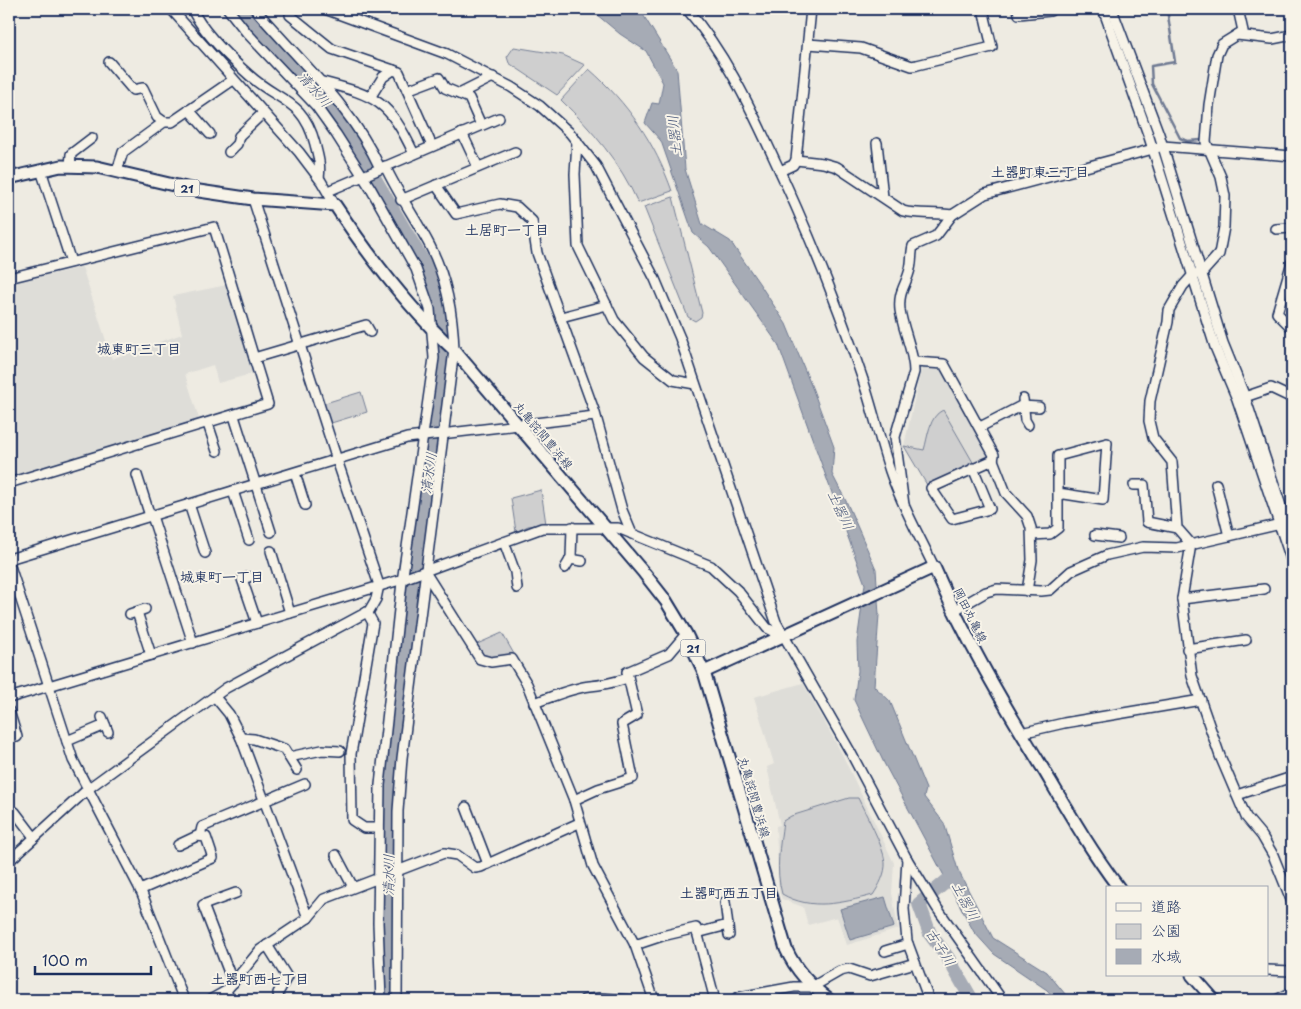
<svg xmlns="http://www.w3.org/2000/svg" width="1301" height="1009" viewBox="0 0 1301 1009" font-family="'Playpen Sans','Klee One',sans-serif">
	<style>
		.built { fill: #deddd8 }
		.green { fill: #cfcfcf; stroke: #757f96 }
		.water { fill: #a6abb5; stroke: #6e7992 }
		.lines { fill: none; stroke-linecap: round; stroke-linejoin: round }
		.stream { stroke: #6e7992; stroke-width: 2.5 }
		.river { stroke: #a6abb5; stroke-width: 14 }
		.minor-casing { stroke: #1b2f5e; stroke-width: 12 }
		.major-casing { stroke: #1b2f5e; stroke-width: 15 }
		.minor { stroke: #f7f3e8; stroke-width: 9 }
		.major { stroke: #f7f3e8; stroke-width: 11 }
		.labels { text-anchor: middle; dominant-baseline: central; stroke-width: 4; stroke-linejoin: round; paint-order: stroke }
		.shield { fill: #f7f3e8; stroke: #5d6a87; stroke-width: 1 }
		.shield-label { font-size: 11px; font-weight: bold; fill: #1b2f5e }
		.street-label { font-size: 12px; fill: #1b2f5e; stroke: #f7f3e8 }
		.water-label { font-size: 14px; font-style: italic; fill: #455478; stroke: #f7f3e8 }
		.neighbourhood-label { font-size: 14px; font-weight: bold; fill: #1b2f5e; stroke: #f7f3e8 }
	</style>
	<rect width="100%" height="100%" fill="#eeebe2"/>
	<filter id="ink" filterUnits="userSpaceOnUse"><feTurbulence type="fractalNoise" baseFrequency=".02" numOctaves="2"/><feDisplacementMap in="SourceGraphic" scale="10" xChannelSelector="R" yChannelSelector="G"/><feConvolveMatrix kernelMatrix="1 2 1 2 8 2 1 2 1" color-interpolation-filters="sRGB"/></filter>
	<g filter="url(#ink)">
		<g class="built">
			<polygon points="82,267 112,359 182,334 173,296 227,285 255,373 218,383 213,365 185,374 200,422 9,480 9,284"/>
			<polygon points="924,367 941,368 945,371 993,457 927,485 904,446 921,370"/>
			<polygon points="803,683 841,752 894,863 892,893 898,929 847,945 837,917 808,925 803,907 782,899 779,892 776,826 780,825 767,767 774,764 754,697"/>
		</g>
		<g class="green">
			<polygon points="514,47 563,55 585,65 557,95 509,63 507,57"/>
			<path d="M589 69C628 103 655 143 672 191L638 203C620 162 593 131 561 100Z"/>
			<polygon points="673,197 702,313 701,317 695,321 688,317 644,207"/>
			<polygon points="361,392 367,412 328,424 322,404"/>
			<path d="M943 410 974 464 927 485 904 446 924 450C928 437 929 416 943 410Z"/>
			<polygon points="541,490 546,524 528,526 516,532 511,498"/>
			<path d="M502 633 514 654C497 663 485 661 475 645Z"/>
			<path d="M849 798H858C866 815 883 844 885 862 886 873 879 886 873 895 842 903 811 911 782 894 775 869 780 846 783 821L791 816Z"/>
		</g>
		<g class="water">
			<polygon points="590,9 636,9 642,13 677,70 685,169 702,224 730,241 759,283 786,324 813,390 834,447 832,474 847,503 876,569 879,615 874,686 890,701 926,789 924,797 944,823 958,870 993,938 1047,972 1070,1000 1056,1000 1047,990 994,954 974,932 884,763 854,700 858,671 857,642 865,584 778,344 709,247 693,233 661,141 645,123 652,103 659,104 663,83 646,51 620,34"/>
			<polygon points="885,897 894,927 850,940 840,909"/>
		</g>
		<g class="lines">
			<polyline class="stream" points="1167,9 1175,62 1151,66 1152,84 1180,138 1187,141 1201,140"/>
			<g class="river">
				<polyline points="240,9 325,99 351,138 428,270 444,322 442,364 394,724 388,860 387,1000"/>
				<polyline points="953,876 919,904 930,934 948,958 972,1000"/>
			</g>
			<g class="minor-casing">
				<g id="minor">
					<polyline points="171,9 299,152 321,181 335,205"/>
					<path d="M192 9C202 31 231 59 249 75 278 102 303 98 315 144 318 156 321 165 319 178"/>
					<polyline points="228,9 247,33 316,106 336,134 371,189 416,269 430,309 434,358 402,582 380,785 378,923 381,1000"/>
					<path d="M255 9C299 61 351 105 380 168"/>
					<polyline points="325,9 447,54 511,87 540,106 570,133 596,166 655,279 680,338 776,622 851,753 907,859 937,908 1002,1000"/>
					<path d="M687 9C723 51 748 102 771 152 806 226 837 302 863 380 873 410 880 441 890 471 901 504 919 535 934 567"/>
					<polyline points="1018,9 1019,14 1050,11 1051,9"/>
					<polyline points="1103,9 1149,137 1215,347 1237,399 1292,562"/>
					<polyline points="1112,9 1159,134 1223,343 1245,397 1292,539"/>
					<polyline points="290,15 332,49 399,72 432,146"/>
					<polyline points="1237,35 1272,39 1292,35"/>
					<polyline points="808,44 861,48 912,66 917,65 992,47 983,9"/>
					<polyline points="109,62 133,90 143,88 157,117 164,122"/>
					<path d="M323 82C377 96 389 101 414 154"/>
					<polyline points="407,90 439,78 445,88 469,98 481,125"/>
					<polyline points="459,94 493,77"/>
					<polyline points="371,96 383,77 393,70"/>
					<polyline points="189,110 210,134"/>
					<polyline points="462,133 478,167"/>
					<polyline points="577,141 575,174 578,246 614,320 644,357 673,380 695,384"/>
					<polyline points="877,143 883,197"/>
					<polyline points="229,152 237,144 239,136 263,113"/>
					<path d="M796 160 823 163 837 167 903 211C919 215 935 212 952 215"/>
					<polyline points="70,166 71,154 92,138"/>
					<path d="M385 166C398 194 416 219 430 246 447 279 453 314 454 350L402 758 398 811 397 1000"/>
					<polyline points="41,170 71,262"/>
					<polyline points="117,171 123,152 164,122 172,122 233,80"/>
					<polyline points="780,171 793,165 796,160 811,9"/>
					<polyline points="436,185 456,214 500,204 517,207 532,221 537,253 595,413 622,510 632,534"/>
					<polyline points="328,191 499,118"/>
					<polyline points="401,200 515,152"/>
					<polyline points="1276,229 1292,228"/>
					<polyline points="1292,262 1277,313 1292,328"/>
					<polyline points="9,278 214,227 268,404 9,483"/>
					<polyline points="561,317 607,305"/>
					<polyline points="254,358 366,325 370,332"/>
					<polyline points="914,362 944,364 994,455 993,460 931,488 952,519 990,509 973,468"/>
					<polyline points="1023,399 1025,420 1028,425"/>
					<polyline points="1239,399 1271,388 1292,398"/>
					<polyline points="234,416 271,532"/>
					<polyline points="208,424 217,451"/>
					<polyline points="980,427 1021,406 1039,407"/>
					<polyline points="993,460 1006,493 1027,516 1031,528 1032,560 1027,591"/>
					<polyline points="295,473 305,505"/>
					<polyline points="137,475 150,516"/>
					<polyline points="1216,484 1229,536"/>
					<polyline points="1134,485 1144,485 1147,522 1177,528"/>
					<polyline points="233,491 249,540"/>
					<polyline points="189,504 205,553"/>
					<path d="M904 505 895 437 914 372C914 351 903 331 900 310 898 291 906 286 910 269 912 262 911 253 913 246L936 236 952 215 985 194 1153 149 1163 146 1292 156"/>
					<polyline points="152,516 193,643"/>
					<polyline points="1032,535 1050,534 1058,528 1058,456 1107,443 1103,500 1058,493"/>
					<polyline points="1095,535 1119,538"/>
					<polyline points="504,542 515,572 517,588"/>
					<polyline points="1191,544 1177,528 1172,462 1153,438 1149,421 1150,401 1168,322 1169,310 1183,286 1192,276 1202,273 1219,254 1224,227 1225,196 1221,177 1206,142 1209,105 1217,55 1222,44 1243,31 1238,9"/>
					<polyline points="1191,544 1182,599 1192,676 1220,756 1246,817 1262,836 1273,855 1292,902"/>
					<polyline points="271,551 290,613"/>
					<polyline points="9,559 407,438 595,416"/>
					<polyline points="570,559 582,561"/>
					<polyline points="9,563 73,760 141,891 184,1000"/>
					<polyline points="565,568 571,558 572,527"/>
					<polyline points="425,572 480,659 491,662 512,659 527,684 574,800 593,866 635,945 654,1000"/>
					<polyline points="249,577 242,579 257,623"/>
					<polyline points="1182,599 1264,589"/>
					<polyline points="953,611 986,592 997,589 1041,591 1050,590 1071,571 1107,555 1143,547 1177,548 1285,523"/>
					<polyline points="137,612 151,655"/>
					<polyline points="367,612 373,623 351,754 352,820 364,828 379,828"/>
					<polyline points="130,614 145,609"/>
					<polyline points="1187,649 1246,640"/>
					<polyline points="215,697 229,714 241,738 308,918"/>
					<polyline points="9,698 403,579 542,528 618,528 711,566 738,591 767,628 783,636"/>
					<path d="M534 703C552 697 571 688 590 686 604 685 615 682 628 678"/>
					<polyline points="9,711 17,737"/>
					<polyline points="102,717 108,732"/>
					<polyline points="1021,733 1064,723 1201,700"/>
					<polyline points="241,738 254,739 284,749 297,770"/>
					<polyline points="67,741 105,725"/>
					<polyline points="289,757 322,750 340,751"/>
					<polyline points="1237,795 1292,777"/>
					<polyline points="574,800 598,789 633,778 622,724 637,715 627,672 669,654 686,634"/>
					<polyline points="466,807 488,864"/>
					<polyline points="9,816 15,812 34,837"/>
					<polyline points="200,836 202,827 305,784"/>
					<polyline points="336,855 353,887"/>
					<polyline points="907,859 904,909 907,941 929,1000"/>
					<polyline points="9,861 89,788 226,688 369,611 376,599 379,585 337,460 253,199"/>
					<polyline points="140,890 213,858 206,837 197,836 178,845"/>
					<polyline points="725,902 729,935"/>
					<polyline points="697,933 728,925"/>
					<polyline points="267,945 287,977 278,993 279,1000"/>
					<polyline points="635,945 662,936 696,928 715,1000"/>
					<polyline points="885,951 908,944"/>
					<polyline points="1267,970 1292,971"/>
					<polyline points="233,983 203,905 236,893"/>
					<polyline points="226,991 230,1000"/>
					<polyline points="210,1000 226,991 260,950 308,918 324,899 444,853 457,855 475,868 481,867 579,823"/>
					<polyline points="584,1000 599,998 629,1000"/>
					<polyline points="734,1000 739,997 794,987 812,987 840,971 849,969 870,976 915,963"/>
					<polyline points="1276,1000 1292,992"/>
				</g>
			</g>
			<g class="major-casing">
				<g id="major">
					<path d="M9 178 61 166 97 167 199 191 253 199 335 205C369 256 408 308 454 350L644 573 666 601 686 634 704 672 786 949C796 971 810 985 829 1000"/>
					<path d="M704 672 934 567C965 639 1004 705 1045 772 1068 811 1091 851 1119 888"/>
					<polyline points="1192,975 1214,1000"/>
				</g>
			</g>
			<use href="#minor" class="minor"/>
			<use href="#major" class="major"/>
		</g>
	</g>
	<g class="labels">
		<g class="shield">
			<rect x="174.5" y="179.5" width="25" height="17" rx="4"/>
			<rect x="680.5" y="639.5" width="25" height="17" rx="4"/>
		</g>
		<g class="shield-label">
			<text x="187" y="188">21</text>
			<text x="693" y="648">21</text>
		</g>
		<g class="street-label">
			<text transform="translate(544 435) rotate(50)">丸亀詫間豊浜線</text>
			<text transform="translate(971 615) rotate(64)">岡田丸亀線</text>
			<text transform="translate(755 797) rotate(74)">丸亀詫間豊浜線</text>
		</g>
		<g class="water-label">
			<text transform="translate(315 89) rotate(49)">清水川</text>
			<text transform="translate(674 136) rotate(-96)">土器川</text>
			<text transform="translate(428 473) rotate(-82)">清水川</text>
			<text transform="translate(841 510) rotate(65)">土器川</text>
			<text transform="translate(388 875) rotate(-89)">清水川</text>
			<text transform="translate(966 901) rotate(62)">土器川</text>
			<text transform="translate(941 947) rotate(58)">古子川</text>
		</g>
		<g class="neighbourhood-label">
			<text x="1040" y="171">土器町東三丁目</text>
			<text x="507" y="229">土居町一丁目</text>
			<text x="139" y="348">城東町三丁目</text>
			<text x="222" y="576">城東町一丁目</text>
			<text x="729" y="892">土器町西五丁目</text>
			<text x="260" y="978">土器町西七丁目</text>
		</g>
	</g>
	<rect width="1301" height="1009" fill="none" stroke="#f7f3e8" stroke-width="30"/>
	<rect x="15" y="15" width="1271" height="979" fill="none" stroke="#1b2f5e" stroke-width="2" filter="url(#ink)"/>
	<rect x="1106" y="886" width="162" height="90" fill="#f7f3e8" stroke="#9fa5b1"/>
	<rect x="1116" y="903" width="25" height="8" fill="#f7f3e8" stroke="#9fa5b1"/>
	<text x="1151" y="912" font-size="15" fill="#1b2f5e">道路</text>
	<rect x="1116" y="924" width="25" height="15" fill="#cfcfcf" stroke="#9fa5b1"/>
	<text x="1151" y="936" font-size="15" fill="#1b2f5e">公園</text>
	<rect x="1116" y="949" width="25" height="15" fill="#a6abb5" stroke="#9fa5b1"/>
	<text x="1151" y="962" font-size="15" fill="#1b2f5e">水域</text>
	<path d="M35 966v8h116v-8" fill="none" stroke="#1b2f5e" stroke-width="2.5"/>
	<text x="42" y="966" font-size="15" fill="#1b2f5e" stroke="#f7f3e8" stroke-width="4" paint-order="stroke">100 m</text>
</svg>
